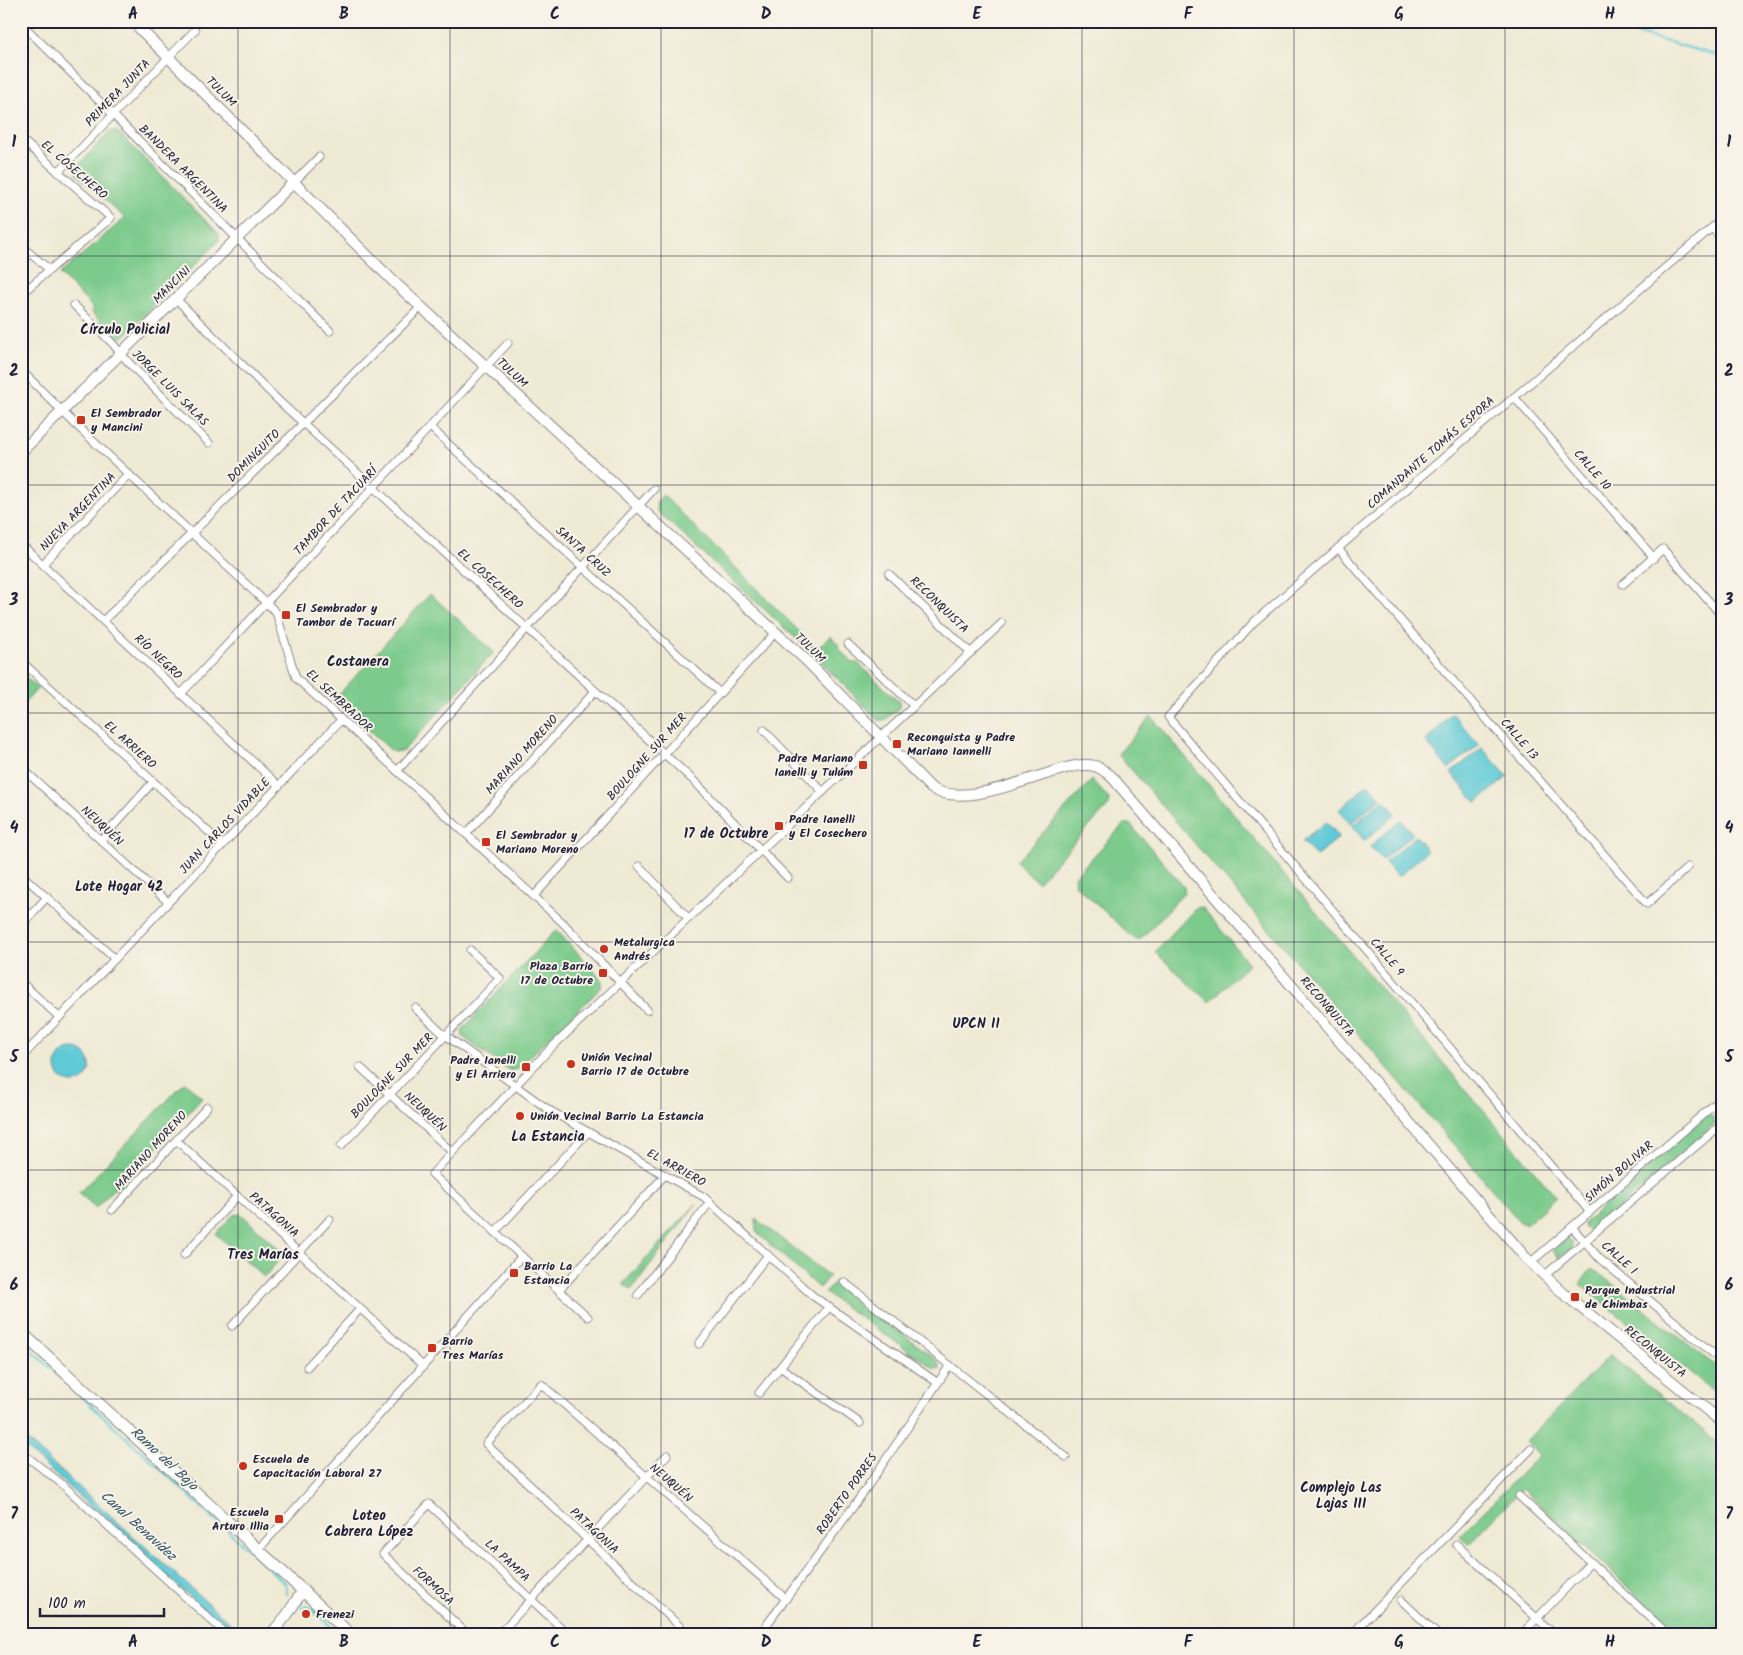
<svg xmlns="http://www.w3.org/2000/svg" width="1743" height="1655" viewBox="0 0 1743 1655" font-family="Kalam,sans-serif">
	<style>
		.green { fill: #7ccb8c; stroke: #4f7664 }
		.water { fill: #5ecad6; stroke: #407688 }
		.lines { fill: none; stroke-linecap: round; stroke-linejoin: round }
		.stream { stroke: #5ecad6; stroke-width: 2.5 }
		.street-casing { stroke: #888688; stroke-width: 9 }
		.secondary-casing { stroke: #888688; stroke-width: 12 }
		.primary-casing { stroke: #888688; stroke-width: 13 }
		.street { stroke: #fff; stroke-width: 7 }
		.secondary { stroke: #fff; stroke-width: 10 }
		.primary { stroke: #fff; stroke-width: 11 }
		.grid { fill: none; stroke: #22223b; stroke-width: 1; stroke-opacity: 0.55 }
		.poi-dot { fill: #c8321e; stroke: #f7f3e8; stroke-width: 2 }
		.labels { text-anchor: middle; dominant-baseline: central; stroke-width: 4; stroke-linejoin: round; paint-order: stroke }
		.street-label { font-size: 12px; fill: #22223b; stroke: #f7f3e8 }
		.poi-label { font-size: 12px; font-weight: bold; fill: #22223b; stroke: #f7f3e8; text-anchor: start }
		.neighbourhood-label { font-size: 14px; font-weight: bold; fill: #22223b; stroke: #f7f3e8 }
		.water-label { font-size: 14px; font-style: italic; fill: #34546a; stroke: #f7f3e8 }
		.neatline { fill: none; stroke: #22223b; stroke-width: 2 }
		.grid-label { font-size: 16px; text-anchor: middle; font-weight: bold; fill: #22223b }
	</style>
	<rect width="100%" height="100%" fill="#f7f3e8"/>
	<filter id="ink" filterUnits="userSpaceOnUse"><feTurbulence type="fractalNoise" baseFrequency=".02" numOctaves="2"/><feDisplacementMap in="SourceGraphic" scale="10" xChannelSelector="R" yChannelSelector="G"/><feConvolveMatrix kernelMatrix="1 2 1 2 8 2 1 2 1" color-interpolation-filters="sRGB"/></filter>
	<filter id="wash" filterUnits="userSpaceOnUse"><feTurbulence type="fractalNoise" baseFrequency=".0096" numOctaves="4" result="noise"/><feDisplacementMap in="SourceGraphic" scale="20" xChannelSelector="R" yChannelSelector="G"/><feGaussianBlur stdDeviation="1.12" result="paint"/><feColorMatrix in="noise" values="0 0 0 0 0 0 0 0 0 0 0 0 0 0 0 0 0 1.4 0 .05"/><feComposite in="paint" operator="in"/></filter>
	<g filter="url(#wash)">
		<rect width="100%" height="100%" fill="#efead4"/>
		<g class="green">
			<polygon points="117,131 219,234 219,241 123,337 116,337 92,313 92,307 60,274 125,218 77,175 77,167 109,132"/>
			<polygon points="663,495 817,649 830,636 839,645 838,648 853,663 858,663 899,702 899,708 885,720 878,720 813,654 657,511 656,503"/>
			<polygon points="430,594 494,652 403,751 393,752 335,699"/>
			<polygon points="21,673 38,688 21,707"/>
			<polygon points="1151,716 1556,1197 1526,1225 1520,1222 1118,754"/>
			<polygon points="1092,780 1109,799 1109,805 1038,882 1016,862"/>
			<polygon points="1124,824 1130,824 1184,887 1184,893 1141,939 1134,939 1075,884 1074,877"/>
			<polygon points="1202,907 1249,964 1209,1002 1155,952 1196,908"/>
			<polygon points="556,930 602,979 602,987 517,1069 510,1071 463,1037 462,1030"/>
			<polygon points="185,1082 202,1098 120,1188 113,1189 96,1208 79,1193"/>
			<polygon points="1707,1115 1713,1117 1715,1124 1592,1231 1585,1229 1584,1223"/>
			<polygon points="697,1203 631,1290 623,1284"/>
			<polygon points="241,1214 281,1251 281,1258 264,1277 216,1234 233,1215"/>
			<polygon points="756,1219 829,1276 819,1288 756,1232"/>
			<polygon points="1566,1238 1571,1241 1573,1248 1561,1257 1558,1257 1554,1252 1554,1249"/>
			<polygon points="1592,1268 1722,1371 1722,1398 1580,1284"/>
			<polygon points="835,1281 938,1361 941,1368 935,1369 825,1293"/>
			<polygon points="1610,1355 1722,1446 1722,1634 1679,1634 1522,1489 1469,1544 1460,1536 1539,1455 1526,1441"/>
		</g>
		<g class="water">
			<polygon points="1452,713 1479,745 1448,769 1426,741"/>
			<polygon points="1482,748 1507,776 1506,778 1477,802 1475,801 1451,773"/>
			<polygon points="1367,785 1369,785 1381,798 1350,824 1339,810"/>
			<polygon points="1383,800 1395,812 1395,815 1365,840 1363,839 1352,826"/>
			<polygon points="1401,820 1413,834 1382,860 1370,846"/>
			<polygon points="1326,822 1339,836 1338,838 1318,855 1315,855 1302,841"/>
			<polygon points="1416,836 1426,849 1426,852 1399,876 1396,875 1385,862"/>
			<circle cx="73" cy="1066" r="17"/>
			<polygon points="21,1435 242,1634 231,1634 21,1444"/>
		</g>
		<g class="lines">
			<g class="stream">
				<polyline points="1593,21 1722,57"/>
				<polyline points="21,1341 286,1584 287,1594"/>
				<polyline points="301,1607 309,1607 339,1634"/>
			</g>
		</g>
	</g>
	<g filter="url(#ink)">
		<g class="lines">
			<g class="street-casing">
				<g id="street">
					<polyline points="21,23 330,331"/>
					<polyline points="21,139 111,218 21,294"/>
					<polyline points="58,172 195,30"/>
					<polyline points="294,182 319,157"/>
					<polyline points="1712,228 1722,239"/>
					<polyline points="21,246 50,270"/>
					<polyline points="176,299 280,402 695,782 788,878"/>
					<polyline points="74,305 112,343 130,364 209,443"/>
					<polyline points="21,370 76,425 276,612 296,678 563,923 647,1010"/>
					<polyline points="1514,397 1654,558"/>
					<polyline points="430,427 720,693"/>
					<polyline points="21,544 279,786"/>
					<polyline points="1338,548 1647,904 1688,867"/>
					<polyline points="43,564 129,474"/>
					<polyline points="889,574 971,653"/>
					<polyline points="1623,584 1663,549 1722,616"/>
					<polyline points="103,621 421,307"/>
					<polyline points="848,644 914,706"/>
					<polyline points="21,661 223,845"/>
					<polyline points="181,694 508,343"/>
					<polyline points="764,730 823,792"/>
					<polyline points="21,767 168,902"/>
					<polyline points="397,771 654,489"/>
					<polyline points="466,834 595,691"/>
					<polyline points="101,840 153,782"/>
					<polyline points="639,866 688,918"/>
					<polyline points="21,874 115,959"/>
					<polyline points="534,896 776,632"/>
					<polyline points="21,926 47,897"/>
					<polyline points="21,982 59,1017"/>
					<polyline points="415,1008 441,1032 549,1110 704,1197 813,1296 938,1383"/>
					<polyline points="21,1058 341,720"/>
					<polyline points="360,1067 452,1152"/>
					<polyline points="176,1140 423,1366"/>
					<polyline points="341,1146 500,978 470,950"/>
					<polyline points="112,1210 207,1107"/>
					<polyline points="1590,1212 1168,717 1254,622 1351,537 1722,219"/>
					<polyline points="1572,1227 1600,1259 1722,1361"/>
					<polyline points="495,1232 588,1132"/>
					<polyline points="184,1255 237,1196"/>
					<polyline points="1530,1263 1722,1098"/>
					<polyline points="1544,1276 1722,1124"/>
					<polyline points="844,1282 1066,1457"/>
					<polyline points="559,1290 665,1175"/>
					<polyline points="638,1295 710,1202"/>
					<polyline points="588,1317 432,1174 550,1049 1002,623"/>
					<polyline points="232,1326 330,1219"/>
					<polyline points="699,1344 768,1255"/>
					<polyline points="307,1367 360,1309"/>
					<polyline points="780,1367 860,1423"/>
					<polyline points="759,1393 829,1307"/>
					<polyline points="21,1452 62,1484 226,1634"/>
					<polyline points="1519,1496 1668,1634"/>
					<polyline points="1456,1544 1554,1634"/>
					<polyline points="258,1550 522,1256"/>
					<polyline points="1401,1600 1437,1634"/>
					<polyline points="467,1634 383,1554 429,1504 568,1634"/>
					<polyline points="499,1634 667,1455"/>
					<polyline points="688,1634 486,1444 541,1384 786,1599"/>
					<polyline points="760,1634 861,1496 950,1365"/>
					<polyline points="1352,1634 1531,1449"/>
					<polyline points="1522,1634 1591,1562"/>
				</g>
			</g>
			<g class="secondary-casing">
				<g id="secondary">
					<path d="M132 21 395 283 807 661 931 788C961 807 1021 781 1053 772 1066 768 1081 763 1095 766 1101 768 1106 772 1111 776L1526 1258 1563 1293 1722 1422"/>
					<polyline points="21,452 294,182"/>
					<polyline points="271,1634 287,1615 303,1590"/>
				</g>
			</g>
			<g class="primary-casing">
				<polyline id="primary" points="21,1332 350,1634"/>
			</g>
			<use href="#street" class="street"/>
			<use href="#secondary" class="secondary"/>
			<use href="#primary" class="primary"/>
		</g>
	</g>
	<path class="grid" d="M238 21V1634M450 21V1634M661 21V1634M872 21V1634M1082 21V1634M1294 21V1634M1505 21V1634M21 256H1722M21 485H1722M21 713H1722M21 942H1722M21 1170H1722M21 1399H1722"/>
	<g class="poi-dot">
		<rect x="76" y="415" width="10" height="10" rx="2.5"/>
		<rect x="281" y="610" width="10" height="10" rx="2.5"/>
		<rect x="892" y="739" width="10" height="10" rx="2.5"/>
		<rect x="858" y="760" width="10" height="10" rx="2.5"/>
		<rect x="774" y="821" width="10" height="10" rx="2.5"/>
		<rect x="481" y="837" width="10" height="10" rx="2.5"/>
		<circle cx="604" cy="949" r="5"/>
		<rect x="598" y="968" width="10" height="10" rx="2.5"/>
		<circle cx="571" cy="1064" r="5"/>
		<rect x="521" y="1062" width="10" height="10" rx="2.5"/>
		<circle cx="520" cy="1116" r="5"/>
		<rect x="509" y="1268" width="10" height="10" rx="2.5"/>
		<rect x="1570" y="1292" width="10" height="10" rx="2.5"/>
		<rect x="427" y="1343" width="10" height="10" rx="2.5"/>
		<circle cx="243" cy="1466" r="5"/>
		<rect x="274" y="1514" width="10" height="10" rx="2.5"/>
		<circle cx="306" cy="1614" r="5"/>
	</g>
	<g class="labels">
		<g class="street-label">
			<text transform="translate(221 92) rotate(45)">TULUM</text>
			<text transform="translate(118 93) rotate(-46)">PRIMERA JUNTA</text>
			<text transform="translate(183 169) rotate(45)">BANDERA ARGENTINA</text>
			<text transform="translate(74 170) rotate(41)">EL COSECHERO</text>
			<text transform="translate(172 285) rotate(-45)">MANCINI</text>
			<text transform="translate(512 373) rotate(43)">TULUM</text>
			<text transform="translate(170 388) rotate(45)">JORGE LUIS SALAS</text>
			<text transform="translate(1431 453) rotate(-41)">COMANDANTE TOMÁS ESPORA</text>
			<text transform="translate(254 456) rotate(-45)">DOMINGUITO</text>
			<text transform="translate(1592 470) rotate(49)">CALLE 10</text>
			<text transform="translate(336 511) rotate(-47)">TAMBOR DE TACUARÍ</text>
			<text transform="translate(78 512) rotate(-46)">NUEVA ARGENTINA</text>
			<text transform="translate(583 552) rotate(42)">SANTA CRUZ</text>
			<text transform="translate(490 579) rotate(42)">EL COSECHERO</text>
			<text transform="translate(939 605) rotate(44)">RECONQUISTA</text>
			<text transform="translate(810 648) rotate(44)">TULUM</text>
			<text transform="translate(158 657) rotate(43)">RÍO NEGRO</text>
			<text transform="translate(339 701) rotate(43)">EL SEMBRADOR</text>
			<text transform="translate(1519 739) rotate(49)">CALLE 13</text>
			<text transform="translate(130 745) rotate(42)">EL ARRIERO</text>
			<text transform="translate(522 755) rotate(-48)">MARIANO MORENO</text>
			<text transform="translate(647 757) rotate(-48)">BOULOGNE SUR MER</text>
			<text transform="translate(102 826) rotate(43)">NEUQUÉN</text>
			<text transform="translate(225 826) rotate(-47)">JUAN CARLOS VIDABLE</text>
			<text transform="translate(1387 957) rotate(50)">CALLE 9</text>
			<text transform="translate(1327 1007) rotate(49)">RECONQUISTA</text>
			<text transform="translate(392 1076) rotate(-46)">BOULOGNE SUR MER</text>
			<text transform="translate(425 1112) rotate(43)">NEUQUÉN</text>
			<text transform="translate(151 1151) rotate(-48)">MARIANO MORENO</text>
			<text transform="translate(676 1168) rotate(29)">EL ARRIERO</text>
			<text transform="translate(1619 1172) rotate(-41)">SIMÓN BOLIVAR</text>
			<text transform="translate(274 1215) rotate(42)">PATAGONIA</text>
			<text transform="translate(1619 1258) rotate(42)">CALLE 1</text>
			<text transform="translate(1655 1352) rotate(39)">RECONQUISTA</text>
			<text transform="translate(671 1483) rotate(41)">NEUQUÉN</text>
			<text transform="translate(847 1494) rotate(-55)">ROBERTO PORRES</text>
			<text transform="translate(594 1531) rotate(43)">PATAGONIA</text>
			<text transform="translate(507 1561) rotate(43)">LA PAMPA</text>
			<text transform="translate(433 1586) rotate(43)">FORMOSA</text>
		</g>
		<g class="poi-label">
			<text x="91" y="413">El Sembrador<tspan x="91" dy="14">y Mancini</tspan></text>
			<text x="296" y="608">El Sembrador y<tspan x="296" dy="14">Tambor de Tacuarí</tspan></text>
			<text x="907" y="737">Reconquista y Padre<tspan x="907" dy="14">Mariano Iannelli</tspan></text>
			<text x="853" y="758" text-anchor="end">Padre Mariano<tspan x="853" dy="14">Ianelli y Tulúm</tspan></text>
			<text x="789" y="819">Padre Ianelli<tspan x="789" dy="14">y El Cosechero</tspan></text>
			<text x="496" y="835">El Sembrador y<tspan x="496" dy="14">Mariano Moreno</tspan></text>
			<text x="614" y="942">Metalurgica<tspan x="614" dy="14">Andrés</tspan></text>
			<text x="593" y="966" text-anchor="end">Plaza Barrio<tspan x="593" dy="14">17 de Octubre</tspan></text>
			<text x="581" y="1057">Unión Vecinal<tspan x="581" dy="14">Barrio 17 de Octubre</tspan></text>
			<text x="516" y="1060" text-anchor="end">Padre Ianelli<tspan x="516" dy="14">y El Arriero</tspan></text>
			<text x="530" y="1116">Unión Vecinal Barrio La Estancia</text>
			<text x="524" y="1266">Barrio La<tspan x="524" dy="14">Estancia</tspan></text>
			<text x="1585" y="1290">Parque Industrial<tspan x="1585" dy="14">de Chimbas</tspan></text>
			<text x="442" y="1341">Barrio<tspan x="442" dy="14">Tres Marías</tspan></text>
			<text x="253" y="1459">Escuela de<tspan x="253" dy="14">Capacitación Laboral 27</tspan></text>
			<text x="269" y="1512" text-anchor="end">Escuela<tspan x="269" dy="14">Arturo Illia</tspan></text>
			<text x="316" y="1614">Frenezi</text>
		</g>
		<g class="neighbourhood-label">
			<text x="125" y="330">Círculo Policial</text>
			<text x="358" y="662">Costanera</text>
			<text x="726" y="834">17 de Octubre</text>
			<text x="119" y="887">Lote Hogar 42</text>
			<text x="976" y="1024">UPCN II</text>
			<text x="548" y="1137">La Estancia</text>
			<text x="263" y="1255">Tres Marías</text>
			<text x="1341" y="1488">Complejo Las<tspan x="1341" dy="16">Lajas III</tspan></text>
			<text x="369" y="1516">Loteo<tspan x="369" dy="16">Cabrera López</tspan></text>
		</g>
		<g class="water-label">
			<text transform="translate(164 1459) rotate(43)">Ramo del Bajo</text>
			<text transform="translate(138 1526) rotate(42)">Canal Benavídez</text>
		</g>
	</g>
	<rect width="1743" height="1655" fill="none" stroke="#f7f3e8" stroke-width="55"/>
	<path d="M40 1608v8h124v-8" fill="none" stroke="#22223b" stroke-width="2.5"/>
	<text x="48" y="1608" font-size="15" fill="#22223b" stroke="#f7f3e8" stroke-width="4" paint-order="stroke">100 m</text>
	<rect x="28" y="28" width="1688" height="1600" class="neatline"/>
	<g class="grid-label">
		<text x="133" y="19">A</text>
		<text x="344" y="19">B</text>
		<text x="555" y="19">C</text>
		<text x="766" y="19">D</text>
		<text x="977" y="19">E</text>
		<text x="1188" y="19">F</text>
		<text x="1399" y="19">G</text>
		<text x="1610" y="19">H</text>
		<text x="14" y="147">1</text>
		<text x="1729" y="147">1</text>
		<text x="14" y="376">2</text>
		<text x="1729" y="376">2</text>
		<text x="14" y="605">3</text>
		<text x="1729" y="605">3</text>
		<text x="14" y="833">4</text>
		<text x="1729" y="833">4</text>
		<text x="14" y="1062">5</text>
		<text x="1729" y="1062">5</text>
		<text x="14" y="1290">6</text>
		<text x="1729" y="1290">6</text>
		<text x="14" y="1519">7</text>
		<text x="1729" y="1519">7</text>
		<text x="133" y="1647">A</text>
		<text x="344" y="1647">B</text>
		<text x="555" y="1647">C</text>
		<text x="766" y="1647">D</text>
		<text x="977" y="1647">E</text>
		<text x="1188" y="1647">F</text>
		<text x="1399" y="1647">G</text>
		<text x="1610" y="1647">H</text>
	</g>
</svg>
